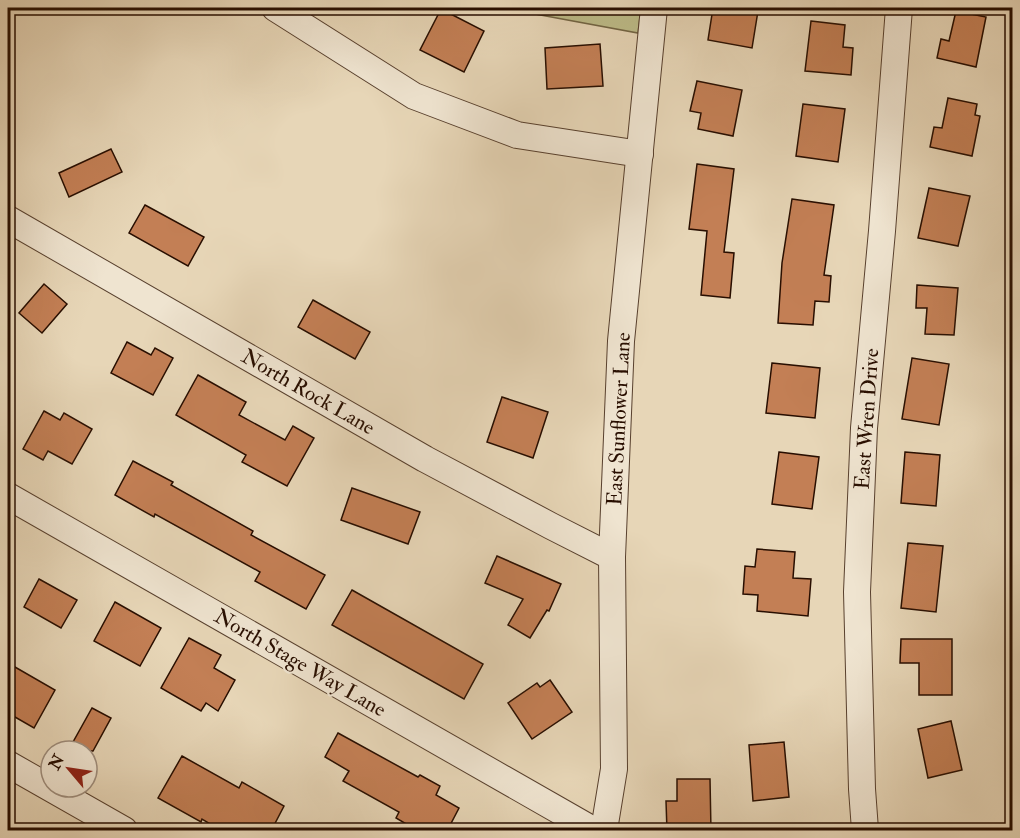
<svg xmlns="http://www.w3.org/2000/svg" width="1020" height="838" viewBox="0 0 1020 838" font-family="'IM FELL Double Pica',serif">
	<style>
		.park { fill: #bdbc89; stroke: #726544; stroke-width: 1.5 }
		.building { fill: #c37f55; stroke: #280e00; stroke-width: 1.5 }
		.lines { fill: none; stroke-linecap: round; stroke-linejoin: round }
		.minor-casing { stroke: #58402e; stroke-width: 28 }
		.minor { stroke: #efe4d0; stroke-width: 26 }
		.labels { text-anchor: middle; dominant-baseline: central; stroke-width: 4.5; stroke-linejoin: round; paint-order: stroke }
		.street-label { font-size: 21px; fill: #280e00; stroke: #efe4d0 }
	</style>
	<rect width="100%" height="100%" fill="#e7d6b7"/>
	<filter id="stains"><feTurbulence type="fractalNoise" baseFrequency=".00333" numOctaves="4"/><feColorMatrix values="0 0 0 0 .2 0 0 0 0 .09 0 0 0 0 .02 0 0 0 .5 -.17"/></filter>
	<radialGradient id="worn" r=".72"><stop offset=".6" stop-color="#630" stop-opacity="0"/><stop offset="1" stop-color="#630" stop-opacity=".3"/></radialGradient>
	<polygon class="park" points="502,8 641,8 638,33"/>
	<g class="building">
		<polygon points="713,8 748,8 748,10 758,11 752,48 708,40"/>
		<polygon points="441,9 484,31 464,72 420,50"/>
		<polygon points="956,11 986,17 976,67 937,58 941,39 949,41"/>
		<polygon points="811,21 845,25 843,47 853,48 851,75 805,71"/>
		<polygon points="600,44 603,86 547,89 545,48"/>
		<polygon points="697,81 742,90 733,136 698,129 701,113 690,111"/>
		<polygon points="948,98 977,104 975,115 980,116 972,156 930,147 934,127 942,128"/>
		<polygon points="803,104 845,109 838,162 796,156"/>
		<polygon points="111,149 122,172 69,197 59,173"/>
		<polygon points="697,164 734,169 724,252 734,253 730,298 701,295 707,231 689,229"/>
		<polygon points="929,188 970,196 958,246 918,238"/>
		<polygon points="792,199 834,205 824,275 831,276 829,302 815,301 813,325 778,323 782,263"/>
		<polygon points="145,205 204,237 188,266 129,233"/>
		<polygon points="44,284 67,304 42,333 19,313"/>
		<polygon points="917,285 958,288 954,335 925,334 927,308 916,308"/>
		<polygon points="313,300 370,332 355,359 298,327"/>
		<polygon points="127,342 151,355 155,348 173,358 153,395 111,373"/>
		<polygon points="912,358 949,364 939,425 902,419"/>
		<polygon points="772,363 820,368 815,418 766,413"/>
		<polygon points="198,375 246,402 239,415 285,440 293,426 314,438 287,486 242,462 246,455 176,415"/>
		<polygon points="502,397 548,412 533,458 487,442"/>
		<polygon points="44,411 60,420 64,413 92,429 72,464 48,451 43,460 23,449"/>
		<polygon points="779,452 819,457 812,509 772,504"/>
		<polygon points="905,452 940,455 936,506 901,503"/>
		<polygon points="133,461 173,482 171,485 253,531 251,535 325,575 306,609 255,581 260,572 155,514 154,517 115,495"/>
		<polygon points="352,488 420,512 408,544 341,520"/>
		<polygon points="908,543 943,546 936,612 901,608"/>
		<polygon points="757,549 795,552 793,578 811,579 808,616 757,611 758,595 743,594 745,566 755,567"/>
		<polygon points="497,556 561,584 549,611 547,610 530,638 508,625 523,599 485,583"/>
		<polygon points="39,579 77,600 61,628 24,607"/>
		<polygon points="352,590 483,664 464,699 332,625"/>
		<polygon points="115,602 161,628 140,666 94,641"/>
		<polygon points="189,638 221,655 214,668 235,680 218,711 206,703 201,711 161,688"/>
		<polygon points="901,639 952,639 952,695 919,695 919,663 900,663"/>
		<polygon points="8,663 55,690 34,728 8,713"/>
		<polygon points="550,680 572,712 532,739 508,703 537,683 540,687"/>
		<polygon points="92,708 111,718 93,751 68,751"/>
		<polygon points="951,721 962,770 928,778 918,729"/>
		<polygon points="338,733 418,777 420,775 440,786 436,795 459,808 447,831 418,831 396,818 399,812 343,781 349,771 325,757"/>
		<polygon points="784,742 789,797 753,801 749,745"/>
		<polygon points="182,756 239,788 242,782 284,806 271,831 222,831 202,819 201,822 158,798"/>
		<polygon points="677,779 710,779 711,831 667,831 666,801 677,801"/>
	</g>
	<g class="lines">
		<g class="minor-casing">
			<g id="minor">
				<polyline points="275,8 414,96 517,135 640,154"/>
				<polyline points="8,219 425,459 551,526 612,557"/>
				<polyline points="8,496 593,830"/>
				<polyline points="8,764 124,830"/>
				<polyline points="604,830 614,769 612,557 621,341 654,8"/>
				<polyline points="865,830 862,789 857,592 864,428 882,231 899,8"/>
			</g>
		</g>
		<use href="#minor" class="minor"/>
	</g>
	<g class="labels">
		<g class="street-label">
			<text transform="translate(308 392) rotate(30)">North Rock Lane</text>
			<text transform="translate(619 419) rotate(-87)">East Sunflower Lane</text>
			<text transform="translate(867 419) rotate(-86)">East Wren Drive</text>
			<text transform="translate(300 663) rotate(30)">North Stage Way Lane</text>
		</g>
	</g>
	<rect width="1020" height="838" fill="none" stroke="#e7d6b7" stroke-width="30"/>
	<rect x="9" y="9" width="1002" height="820" fill="none" stroke="#280e00" stroke-width="3"/>
	<rect x="15" y="15" width="990" height="808" fill="none" stroke="#280e00" stroke-width="1.5"/>
	<g transform="translate(69 769) rotate(299)"><circle r="28" fill="#efe4d0" stroke="#9f8e7d" stroke-width="1.5"/>
	<path d="M0-4.5L10 22L0 15L-10 22Z" fill="#8f2418"/>
	<text y="-9" font-size="16" font-weight="bold" text-anchor="middle" fill="#280e00">N</text>
	</g>
	<rect width="100%" height="100%" filter="url(#stains)"/>
	<rect width="100%" height="100%" fill="url(#worn)"/>
</svg>
